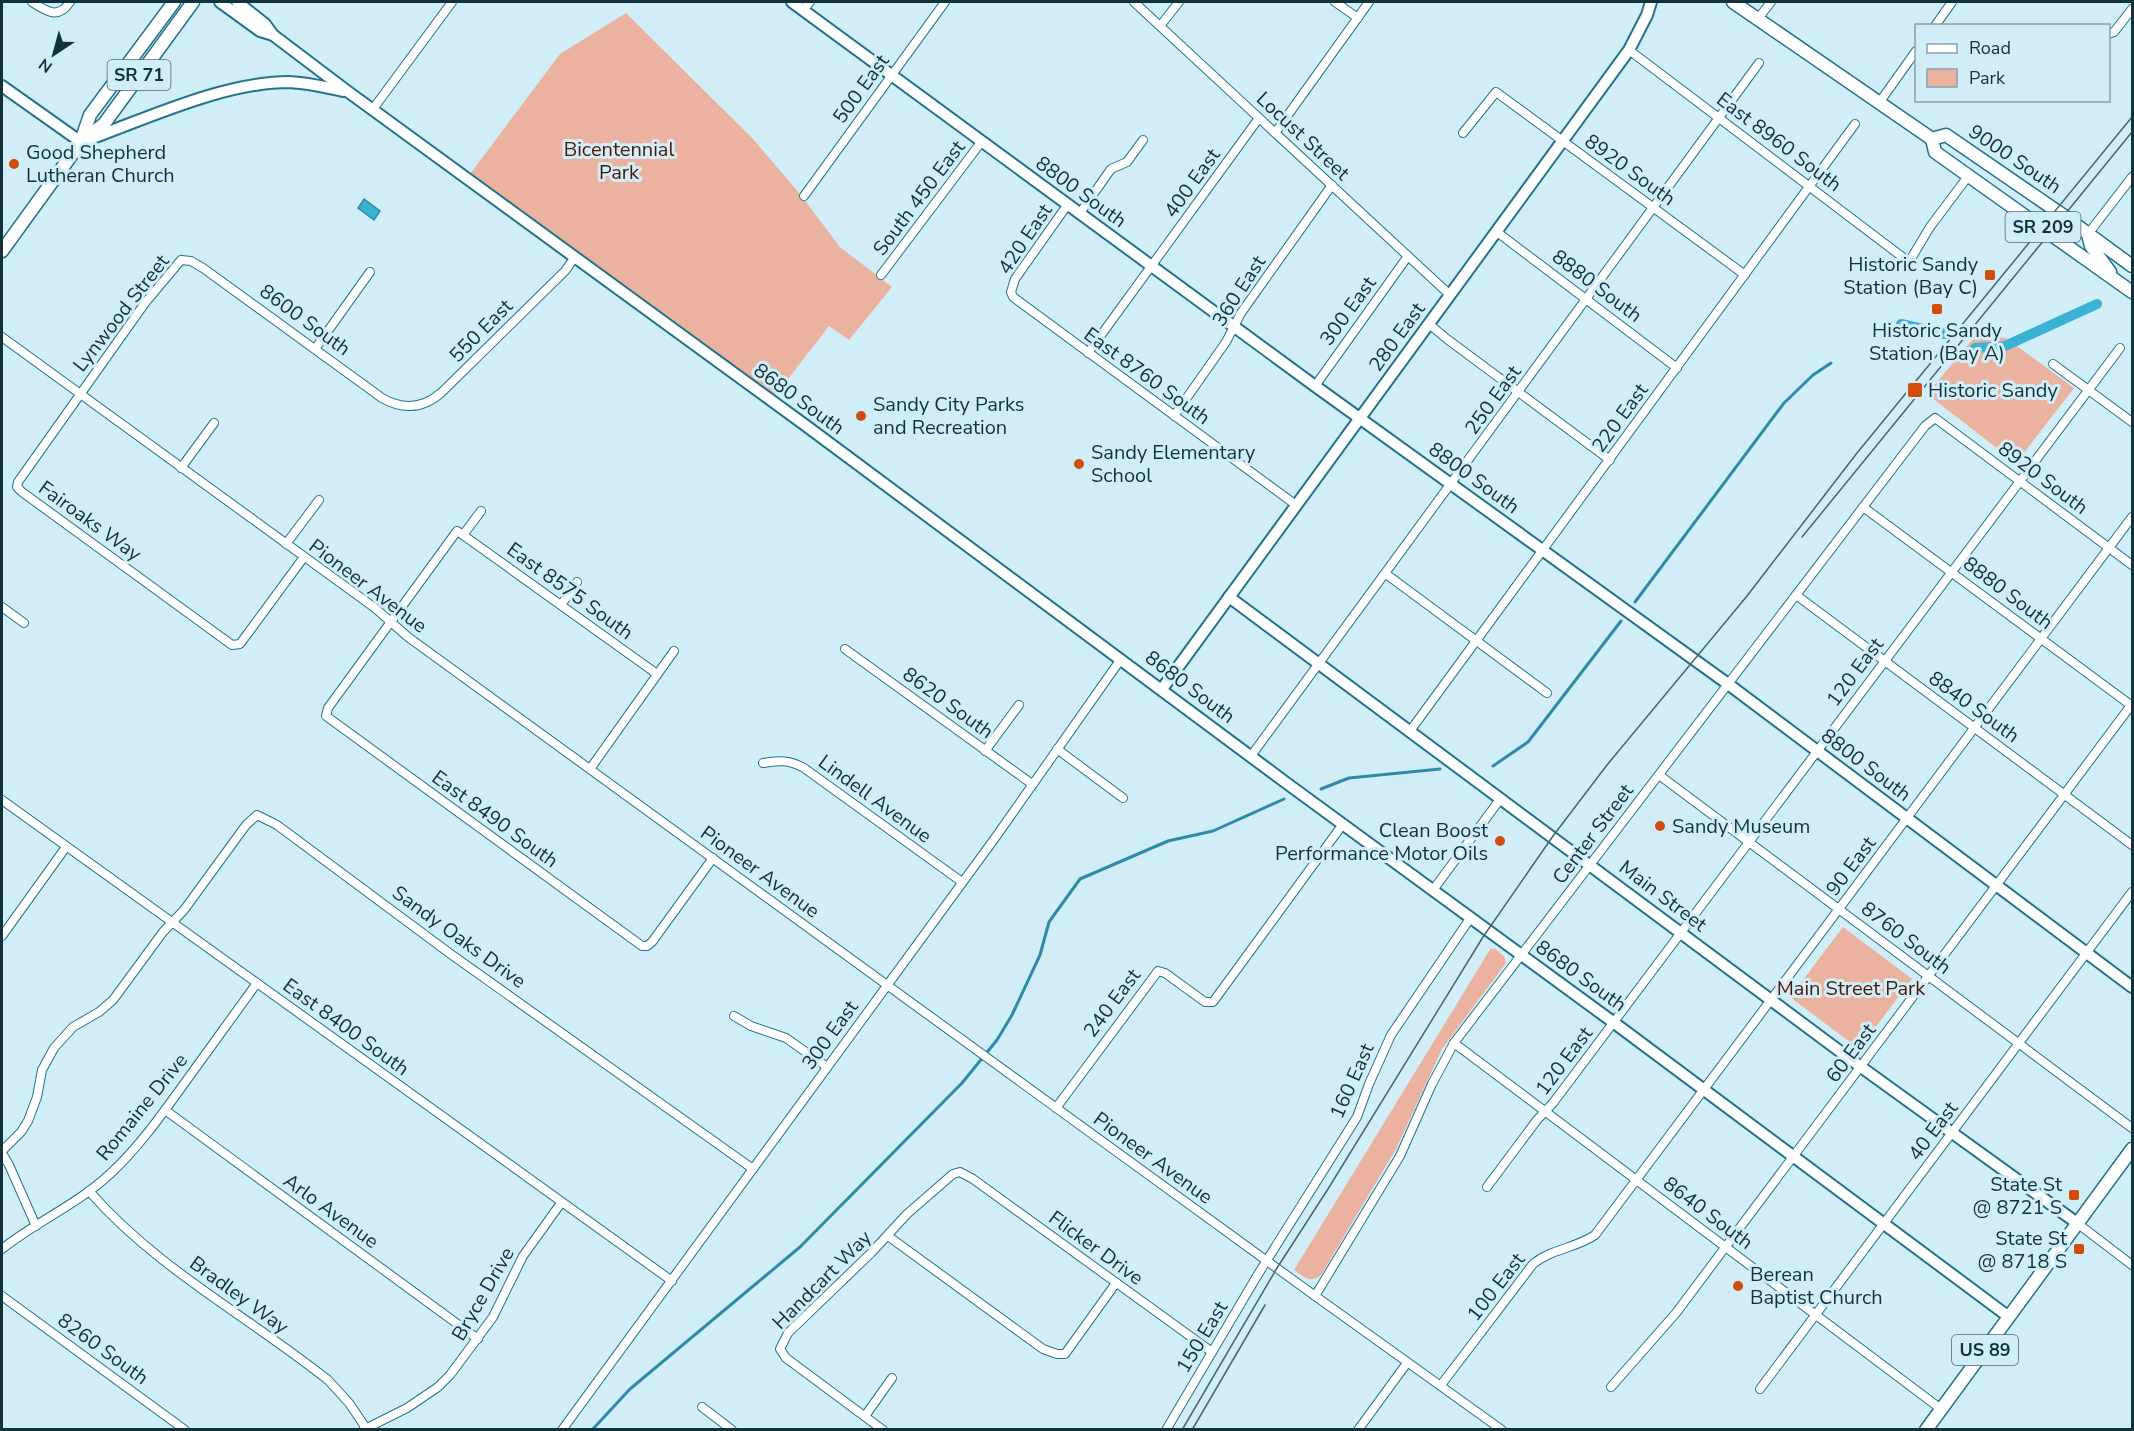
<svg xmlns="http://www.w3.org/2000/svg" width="2134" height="1431" viewBox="0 0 2134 1431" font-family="'Nunito Sans',sans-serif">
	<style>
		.green { fill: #ebb39f }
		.water { fill: #39b2d3; stroke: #2d8ca5; stroke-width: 1.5 }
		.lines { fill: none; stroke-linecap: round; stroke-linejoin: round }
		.stream { stroke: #2d8ca5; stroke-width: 3 }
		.canal { stroke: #39b2d3; stroke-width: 10 }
		.minor-casing { stroke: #23748a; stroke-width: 10 }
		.tertiary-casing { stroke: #23748a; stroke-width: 14 }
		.secondary-casing { stroke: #23748a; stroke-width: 14 }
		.primary-casing { stroke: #23748a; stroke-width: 15 }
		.minor { stroke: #fff; stroke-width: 8 }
		.tertiary { stroke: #fff; stroke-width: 10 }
		.secondary { stroke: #fff; stroke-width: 10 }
		.primary { stroke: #fff; stroke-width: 12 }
		.tram { stroke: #46656f; stroke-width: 1.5 }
		.poi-dot { fill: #d24c0d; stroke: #d1eef8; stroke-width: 2 }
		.labels { text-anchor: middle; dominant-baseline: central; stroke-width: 6; stroke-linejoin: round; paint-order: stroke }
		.shield { fill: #d1eef8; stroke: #4b6a74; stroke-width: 1.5 }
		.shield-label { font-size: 18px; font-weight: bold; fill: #12323b }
		.street-label { font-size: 20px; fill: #12323b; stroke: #d1eef8 }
		.park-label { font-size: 20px; fill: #4d1702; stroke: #d1eef8 }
		.poi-label { font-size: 20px; fill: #12323b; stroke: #d1eef8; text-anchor: start }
	</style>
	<rect width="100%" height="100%" fill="#d1eef8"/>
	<g class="green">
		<polygon points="626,13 753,139 800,194 840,247 892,287 849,340 829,326 768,405 464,182 560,54"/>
		<polygon points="1977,334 2006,338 2074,388 2016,463 1927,394"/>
		<polygon points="1843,927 1912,979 1859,1049 1790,997"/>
		<path d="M1491 948 1493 950 1494 948 1504 956 1506 963 1442 1049 1396 1149 1321 1275C1310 1284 1304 1277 1294 1270Z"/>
	</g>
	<polygon class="water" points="364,199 380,211 374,220 358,208"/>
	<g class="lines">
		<g class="stream">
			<polyline points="1635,602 1784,403 1813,375 1831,363"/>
			<polyline points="1493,766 1528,742 1621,621"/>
			<polyline points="1321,789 1349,778 1440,769"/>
			<polyline points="592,1430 630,1389 800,1247 962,1083 997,1040 1012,1015 1040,955 1049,922 1080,879 1168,841 1213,831 1284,799"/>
		</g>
		<g class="canal">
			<polyline points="1901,324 1945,334"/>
			<polyline points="1975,348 2005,346 2097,304"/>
		</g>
		<g class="minor-casing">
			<g id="minor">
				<path d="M32 2C46 11 58 20 70 2"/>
				<polyline points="1134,2 1450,295"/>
				<polyline points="1335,2 1358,18"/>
				<polyline points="803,10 810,2"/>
				<polyline points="1757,20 1771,2"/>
				<polyline points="1160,26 1179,2"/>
				<polyline points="1935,26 1952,2"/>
				<polyline points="2108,34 2114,32 2132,9"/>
				<polyline points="1629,50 1909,262 1930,227 1969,175"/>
				<polyline points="1879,103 1916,51"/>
				<polyline points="373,109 452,2"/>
				<polyline points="1275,133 1369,2"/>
				<polyline points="1463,133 1496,92 1745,275"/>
				<polyline points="804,196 945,2"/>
				<polyline points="1068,204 1015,279 1011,292 1013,297 1296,505"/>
				<polyline points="1080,213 1111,169 1127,162 1143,140"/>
				<polyline points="1497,232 1677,368"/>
				<polyline points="2088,234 2132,177"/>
				<polyline points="881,275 982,141"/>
				<polyline points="1429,324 1447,339 1610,460"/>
				<polyline points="2,337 375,608 408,637 1311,1293 1502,1430"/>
				<polyline points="315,349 370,272"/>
				<polyline points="1088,353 1259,118"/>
				<polyline points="2053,364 2132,422"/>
				<polyline points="1315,386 1408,256"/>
				<polyline points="1174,416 1226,342 1241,313 1332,185"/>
				<polyline points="181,468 214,423"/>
				<polyline points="1863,507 2132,706"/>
				<polyline points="481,511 463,535 457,531 328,708 326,716 642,946 647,946 652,942 713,858"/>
				<polyline points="463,535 657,674"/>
				<polyline points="286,544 319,500"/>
				<path d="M304 557 240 644 232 645 22 492 17 487 18 482 145 303 181 260 191 261 203 268 382 398C403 410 423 409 442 392L565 271 575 257"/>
				<polyline points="1386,574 1547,693"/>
				<polyline points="1796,595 2132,845"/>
				<polyline points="561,605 577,582"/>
				<polyline points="2,607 24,623"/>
				<polyline points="845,649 1032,784"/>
				<polyline points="1410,731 1855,124"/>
				<polyline points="1057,749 1123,798"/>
				<polyline points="985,751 1019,705"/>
				<polyline points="1251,756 1759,63"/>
				<path d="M763 763C779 760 790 760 804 768L962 882"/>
				<polyline points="590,769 674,651"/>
				<polyline points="1659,775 2132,1128"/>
				<polyline points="2,800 672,1281"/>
				<polyline points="1433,890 1501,798"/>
				<polyline points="2,936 66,847"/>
				<polyline points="734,1016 751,1026 786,1038 827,1067"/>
				<polyline points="1454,1043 1941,1409"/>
				<polyline points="1056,1108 1158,971 1165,973 1205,1002 1213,1002 1343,824"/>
				<polyline points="165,1110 478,1339"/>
				<polyline points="2,1151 21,1132 28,1121 37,1097 42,1070 54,1048 73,1027 99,1012 113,1000 163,932 184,910 246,825 257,815 277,825 452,955 753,1169"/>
				<polyline points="2,1153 9,1165 36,1226"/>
				<polyline points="1487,1187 1537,1120 1553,1103 2120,348"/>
				<path d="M89 1191C156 1268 249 1317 328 1380L349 1403 366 1428"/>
				<polyline points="2077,1223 2132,1265"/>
				<polyline points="888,1236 1043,1349 1057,1354 1065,1354 1116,1283"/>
				<path d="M2 1249C37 1221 77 1205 111 1173 138 1148 160 1117 181 1088 206 1053 232 1018 257 983"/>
				<polyline points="2,1296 185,1430"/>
				<polyline points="1315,1296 1400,1156 1432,1084 1454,1043 1925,426 1935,418 2132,565"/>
				<path d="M1441 1385 1533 1264C1551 1249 1576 1248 1595 1235L2132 517"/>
				<polyline points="1611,1387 1676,1313 2132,704"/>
				<polyline points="1760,1389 2132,892"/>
				<polyline points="702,1407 732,1430"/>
				<polyline points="865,1416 892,1378"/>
				<polyline points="363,1430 407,1408 438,1387 450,1375 493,1317 523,1256 561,1203"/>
				<polyline points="562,1430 995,838 1121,659"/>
				<polyline points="883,1430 786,1358 780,1349 788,1333 871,1253 907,1214 953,1174 960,1172 973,1179 1212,1352"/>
				<polyline points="1166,1430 1257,1276 1357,1117 1369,1084 1391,1035 1471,917"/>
				<polyline points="1358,1430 1407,1363"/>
			</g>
		</g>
		<g class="tertiary-casing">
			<g id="tertiary">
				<polyline points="220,2 260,31 273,35 347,91 805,425 1285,782 1613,1022 2009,1317"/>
				<polyline points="237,2 265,24 273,35"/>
				<polyline points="792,2 1315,386 1728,684 2132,987"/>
				<path d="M87 140C148 118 224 82 289 82 307 83 326 87 343 91"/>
				<polyline points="1229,597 1861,1067 2077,1223"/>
				<polyline points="1162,689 1629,50 1647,15 1651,2"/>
			</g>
		</g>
		<g class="secondary-casing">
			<polyline id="secondary" points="2,86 81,142"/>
		</g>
		<g class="primary-casing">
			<g id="primary">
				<polyline points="1733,2 1932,139 1935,152 2132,292"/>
				<polyline points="1932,139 1946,135 2064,216 2132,266"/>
				<polyline points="81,141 90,115 174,2"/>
				<polyline points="2088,234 2091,246 2110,272"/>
				<polyline points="2,251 81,142 104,124 193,2"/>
				<polyline points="1926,1430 2132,1149"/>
			</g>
		</g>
		<use href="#minor" class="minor"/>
		<use href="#tertiary" class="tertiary"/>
		<use href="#secondary" class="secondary"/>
		<use href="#primary" class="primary"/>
		<g class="tram">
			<polyline points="1802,537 2132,132"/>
			<polyline points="1182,1430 1277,1268 1328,1189 1483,937 1553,836 1607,765 1747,596 1857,453 2132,117"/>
			<polyline points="1192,1430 1265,1305"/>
		</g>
	</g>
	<g class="poi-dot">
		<circle cx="14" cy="164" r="6"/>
		<rect x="1984" y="269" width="12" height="12" rx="3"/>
		<rect x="1931" y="303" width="12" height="12" rx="3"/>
		<rect x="1907" y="382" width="16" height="16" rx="3"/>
		<circle cx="861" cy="416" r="6"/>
		<circle cx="1079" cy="464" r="6"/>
		<circle cx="1660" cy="826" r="6"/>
		<circle cx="1500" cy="841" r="6"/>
		<rect x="2068" y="1189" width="12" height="12" rx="3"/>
		<rect x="2073" y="1243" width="12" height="12" rx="3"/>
		<circle cx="1738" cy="1286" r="6"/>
	</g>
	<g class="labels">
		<g class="shield">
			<rect x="107.5" y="60" width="63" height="30" rx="4.5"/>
			<rect x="2005.5" y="212" width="75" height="30" rx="4.5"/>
			<rect x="1952" y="1335" width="66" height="30" rx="4.5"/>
		</g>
		<g class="shield-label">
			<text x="139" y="75">SR 71</text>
			<text x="2043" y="227">SR 209</text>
			<text x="1985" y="1350">US 89</text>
		</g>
		<g class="street-label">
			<text transform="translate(861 89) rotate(-54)">500 East</text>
			<text transform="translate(1303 136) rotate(43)">Locust Street</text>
			<text transform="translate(1779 142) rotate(37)">East 8960 South</text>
			<text transform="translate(2015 159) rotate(34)">9000 South</text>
			<text transform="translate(1630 170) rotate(36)">8920 South</text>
			<text transform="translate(1192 183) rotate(-54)">400 East</text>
			<text transform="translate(1081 192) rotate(36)">8800 South</text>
			<text transform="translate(919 198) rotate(-53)">South 450 East</text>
			<text transform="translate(1025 239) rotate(-56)">420 East</text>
			<text transform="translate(1597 286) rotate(37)">8880 South</text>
			<text transform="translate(1239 291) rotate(-57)">360 East</text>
			<text transform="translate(1348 311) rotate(-54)">300 East</text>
			<text transform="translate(121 313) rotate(-52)">Lynwood Street</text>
			<text transform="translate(305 320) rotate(36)">8600 South</text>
			<text transform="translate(481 331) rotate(-45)">550 East</text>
			<text transform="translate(1397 337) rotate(-54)">280 East</text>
			<text transform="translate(1147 376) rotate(36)">East 8760 South</text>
			<text transform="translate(799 399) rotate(36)">8680 South</text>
			<text transform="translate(1493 400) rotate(-54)">250 East</text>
			<text transform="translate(1620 418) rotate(-54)">220 East</text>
			<text transform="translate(1474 478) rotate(36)">8800 South</text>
			<text transform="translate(2043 478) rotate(37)">8920 South</text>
			<text transform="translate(90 521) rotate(36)">Fairoaks Way</text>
			<text transform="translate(368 586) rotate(37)">Pioneer Avenue</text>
			<text transform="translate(570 591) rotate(36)">East 8575 South</text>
			<text transform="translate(2008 593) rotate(37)">8880 South</text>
			<text transform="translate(1855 672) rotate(-53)">120 East</text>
			<text transform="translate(1190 687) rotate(37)">8680 South</text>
			<text transform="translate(948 703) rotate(36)">8620 South</text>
			<text transform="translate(1974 707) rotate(36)">8840 South</text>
			<text transform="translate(1866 765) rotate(37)">8800 South</text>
			<text transform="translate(875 799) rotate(36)">Lindell Avenue</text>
			<text transform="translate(495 819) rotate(36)">East 8490 South</text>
			<text transform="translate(1593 834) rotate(-53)">Center Street</text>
			<text transform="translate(1851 866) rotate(-53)">90 East</text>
			<text transform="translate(760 872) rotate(36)">Pioneer Avenue</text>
			<text transform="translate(1663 896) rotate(37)">Main Street</text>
			<text transform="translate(459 937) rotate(36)">Sandy Oaks Drive</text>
			<text transform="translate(1906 938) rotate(37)">8760 South</text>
			<text transform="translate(1581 976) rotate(36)">8680 South</text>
			<text transform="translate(1112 1003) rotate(-53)">240 East</text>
			<text transform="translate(346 1027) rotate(36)">East 8400 South</text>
			<text transform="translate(830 1035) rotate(-54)">300 East</text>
			<text transform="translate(1851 1053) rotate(-53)">60 East</text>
			<text transform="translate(1564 1061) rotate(-53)">120 East</text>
			<text transform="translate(1352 1081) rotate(-66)">160 East</text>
			<text transform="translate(142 1107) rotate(-51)">Romaine Drive</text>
			<text transform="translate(1933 1131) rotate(-53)">40 East</text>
			<text transform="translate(1153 1158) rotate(36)">Pioneer Avenue</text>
			<text transform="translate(331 1211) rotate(36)">Arlo Avenue</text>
			<text transform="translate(1708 1213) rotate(37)">8640 South</text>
			<text transform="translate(1096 1248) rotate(36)">Flicker Drive</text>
			<text transform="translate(822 1280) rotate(-45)">Handcart Way</text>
			<text transform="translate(1496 1287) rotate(-52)">100 East</text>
			<text transform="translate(483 1294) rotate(-60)">Bryce Drive</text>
			<text transform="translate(239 1295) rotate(36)">Bradley Way</text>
			<text transform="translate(1202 1337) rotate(-59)">150 East</text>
			<text transform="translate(103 1349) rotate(36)">8260 South</text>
		</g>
		<g class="park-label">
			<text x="619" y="149">Bicentennial<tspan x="619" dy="23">Park</tspan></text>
			<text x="1851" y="988">Main Street Park</text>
		</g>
		<g class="poi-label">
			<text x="26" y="152">Good Shepherd<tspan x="26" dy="23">Lutheran Church</tspan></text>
			<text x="1978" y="264" text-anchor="end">Historic Sandy<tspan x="1978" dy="23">Station (Bay C)</tspan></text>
			<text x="1937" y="330" text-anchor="middle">Historic Sandy<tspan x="1937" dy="23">Station (Bay A)</tspan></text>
			<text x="1928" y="390">Historic Sandy</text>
			<text x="873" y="404">Sandy City Parks<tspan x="873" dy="23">and Recreation</tspan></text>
			<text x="1091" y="452">Sandy Elementary<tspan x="1091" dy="23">School</tspan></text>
			<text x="1672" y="826">Sandy Museum</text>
			<text x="1488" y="830" text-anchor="end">Clean Boost<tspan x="1488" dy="23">Performance Motor Oils</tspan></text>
			<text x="2062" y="1184" text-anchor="end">State St<tspan x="2062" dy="23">@ 8721 S</tspan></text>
			<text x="2067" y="1238" text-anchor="end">State St<tspan x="2067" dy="23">@ 8718 S</tspan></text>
			<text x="1750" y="1274">Berean<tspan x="1750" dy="23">Baptist Church</tspan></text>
		</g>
	</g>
	<rect width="2134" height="1431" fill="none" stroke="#12323b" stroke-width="6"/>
	<rect x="1915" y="24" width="195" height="78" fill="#d1eef8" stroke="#85a3ac" stroke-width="1.5"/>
	<rect x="1927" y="44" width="30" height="9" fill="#ffffff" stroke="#85a3ac" stroke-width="1.5"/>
	<text x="1969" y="54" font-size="18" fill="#12323b">Road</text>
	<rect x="1927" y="69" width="30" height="18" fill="#ebb39f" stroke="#85a3ac" stroke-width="1.5"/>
	<text x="1969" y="84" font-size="18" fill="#12323b">Park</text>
	<g transform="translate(54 54) rotate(216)" stroke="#d1eef8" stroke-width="4.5" paint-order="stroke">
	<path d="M0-4.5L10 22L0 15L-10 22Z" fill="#12323b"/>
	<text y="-9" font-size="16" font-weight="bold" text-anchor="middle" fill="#12323b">N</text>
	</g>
</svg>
